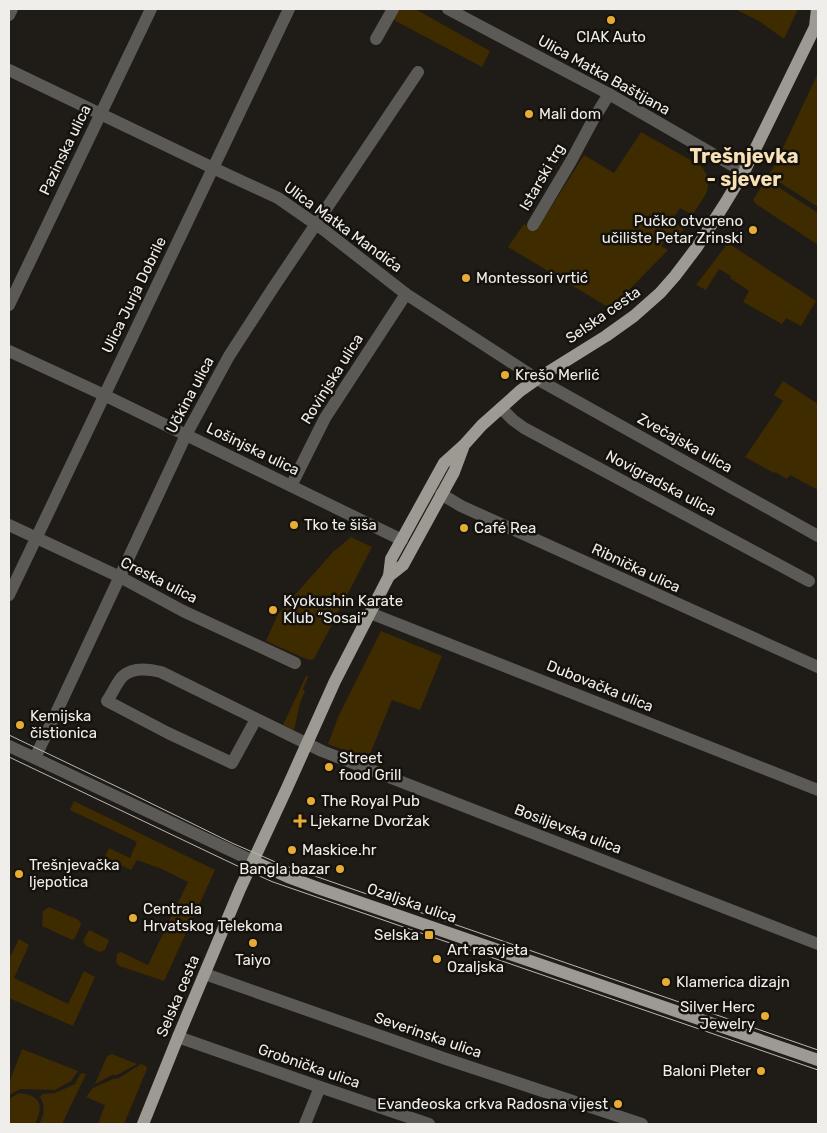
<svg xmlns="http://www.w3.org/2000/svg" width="827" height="1133" viewBox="0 0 827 1133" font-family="Rubik,sans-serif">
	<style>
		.green { fill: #3f2b00 }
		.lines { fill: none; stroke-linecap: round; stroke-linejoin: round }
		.minor { stroke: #5c5a57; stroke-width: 12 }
		.major { stroke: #9d9a93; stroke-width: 12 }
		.tram { stroke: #bab7b3; stroke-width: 1 }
		.poi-dot { fill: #e6ac36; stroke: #15120d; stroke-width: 2 }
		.labels { text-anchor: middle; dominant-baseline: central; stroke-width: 5; stroke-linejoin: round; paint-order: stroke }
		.poi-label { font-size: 15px; fill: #f0eeea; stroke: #15120d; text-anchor: start }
		.street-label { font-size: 15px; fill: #f0eeea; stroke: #15120d }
		.district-label { font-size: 20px; font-weight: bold; fill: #f8e0b7; stroke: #15120d }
	</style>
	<rect width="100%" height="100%" fill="#1f1b16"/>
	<g class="green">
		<polygon points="397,9 415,9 490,51 482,67 392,19"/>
		<polygon points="735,9 798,9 784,39 759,21"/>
		<polygon points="818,73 818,207 768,175 774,167"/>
		<path d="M641 132 701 166C717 186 703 198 692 215L680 208 672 220 684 228 675 241 668 236 661 246 668 250 625 294 608 307 508 247 524 224 536 231 584 155 614 173Z"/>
		<polygon points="766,179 818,213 818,245 756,204 753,200"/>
		<polygon points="728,243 816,301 801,326 786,318 782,324 743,302 749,291 730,278 731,276 719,269 706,290 696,285"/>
		<polygon points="783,381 818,404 818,490 790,475 787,479 775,472 774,473 745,457 783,401 774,395"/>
		<polygon points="351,537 372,547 314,659 310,660 304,658 266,641 278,614 333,552"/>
		<polygon points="381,631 442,656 420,710 392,700 368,759 328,744 339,715"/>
		<polygon points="306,676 308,677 303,689 305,691 300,703 294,730 283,725"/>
		<polygon points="74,801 215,870 164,981 119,966 116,962 117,954 121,952 148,965 188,882 162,869 137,860 131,870 105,857 109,848 130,858 137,842 70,810"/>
		<polygon points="49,907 79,920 81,925 75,938 72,940 42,926 43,911"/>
		<polygon points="89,930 109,940 105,950 100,952 86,946 83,941"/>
		<polygon points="19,939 29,945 14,978 68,1004 84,971 95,977 73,1026 9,998 9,959"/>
		<polygon points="22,1049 78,1071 71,1081 55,1090 20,1089 9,1095 9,1083"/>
		<polygon points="112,1054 137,1064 117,1075 112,1075 95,1084 107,1056"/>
		<polygon points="141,1064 146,1066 147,1069 124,1124 98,1124 105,1105 86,1097 93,1088 113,1079 119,1078"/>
		<path d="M81 1073 86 1074 62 1124H39C44 1115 46 1107 40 1097L42 1094 55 1093 75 1084Z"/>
		<path d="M19 1093C41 1095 44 1106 35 1124H9V1099Z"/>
	</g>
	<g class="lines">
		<g class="minor">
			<polyline points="448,9 609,94 744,172"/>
			<polyline points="9,15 12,9"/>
			<polyline points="376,39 393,9"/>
			<polyline points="9,70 213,168 278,198 324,230 406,294 537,379 818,536"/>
			<polyline points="533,225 571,161 593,120 609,94"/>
			<polyline points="9,305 151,9"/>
			<polyline points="9,351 104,395 402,540"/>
			<polyline points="501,408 513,420 524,428 809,581"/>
			<polyline points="291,486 325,418 406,294"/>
			<polyline points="441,494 461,506 818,667"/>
			<polyline points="9,525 120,577 183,611 295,663"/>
			<polyline points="9,595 289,9"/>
			<polyline points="370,613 818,790"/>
			<path d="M256 719 232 763 168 733 107 701C112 694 116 684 122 677 132 667 149 669 161 672L322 751 818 944"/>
			<polyline points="9,746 253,861"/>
			<polyline points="35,758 186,435 229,356 273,288 418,72"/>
			<polyline points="205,974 446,1059 642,1124"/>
			<polyline points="178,1037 320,1087 429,1124"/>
			<polyline points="305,1124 320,1087"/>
		</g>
		<g class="major">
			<polyline points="389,576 403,565 454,472 463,448"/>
			<polyline points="253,861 288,877 318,888 818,1060"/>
			<polyline points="143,1124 178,1037 240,889 287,788 335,681 389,576 391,559 444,463 464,445 482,425 520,391 537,379 606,336 634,316 660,293 675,276 697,247 724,205 744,172 815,27 817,9"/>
		</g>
		<g class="tram">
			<polyline points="9,735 126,791 232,843 280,864 818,1050"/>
			<polyline points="9,757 248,871 273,882 818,1070"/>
		</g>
	</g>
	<g class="poi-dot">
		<circle cx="611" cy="20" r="5"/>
		<circle cx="529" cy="114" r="5"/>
		<circle cx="753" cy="230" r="5"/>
		<circle cx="466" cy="278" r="5"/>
		<circle cx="505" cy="375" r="5"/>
		<circle cx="294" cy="525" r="5"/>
		<circle cx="464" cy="528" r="5"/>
		<circle cx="273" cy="610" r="5"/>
		<circle cx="20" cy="725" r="5"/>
		<circle cx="329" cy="767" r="5"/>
		<circle cx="311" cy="801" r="5"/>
		<path d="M297.5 813.5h5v5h5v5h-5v5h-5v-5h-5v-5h5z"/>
		<circle cx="292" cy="850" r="5"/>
		<circle cx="340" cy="869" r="5"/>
		<circle cx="19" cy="874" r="5"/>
		<circle cx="133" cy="918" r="5"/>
		<rect x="424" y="930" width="10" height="10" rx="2.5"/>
		<circle cx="253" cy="943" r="5"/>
		<circle cx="437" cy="959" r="5"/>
		<circle cx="666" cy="982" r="5"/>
		<circle cx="765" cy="1016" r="5"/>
		<circle cx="761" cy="1071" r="5"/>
		<circle cx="618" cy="1104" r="5"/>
	</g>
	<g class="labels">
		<g class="poi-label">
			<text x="611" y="37" text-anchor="middle">CIAK Auto</text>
			<text x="539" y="114">Mali dom</text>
			<text x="743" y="221" text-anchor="end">Pučko otvoreno<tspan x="743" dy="17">učilište Petar Zrinski</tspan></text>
			<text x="476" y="278">Montessori vrtić</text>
			<text x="515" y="375">Krešo Merlić</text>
			<text x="304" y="525">Tko te šiša</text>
			<text x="474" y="528">Café Rea</text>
			<text x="283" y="601">Kyokushin Karate<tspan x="283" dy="17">Klub “Sosai”</tspan></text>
			<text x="30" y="716">Kemijska<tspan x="30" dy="17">čistionica</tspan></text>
			<text x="339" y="758">Street<tspan x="339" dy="17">food Grill</tspan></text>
			<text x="321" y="801">The Royal Pub</text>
			<text x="310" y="821">Ljekarne Dvoržak</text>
			<text x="302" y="850">Maskice.hr</text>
			<text x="29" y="865">Trešnjevačka<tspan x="29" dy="17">ljepotica</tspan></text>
			<text x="330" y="869" text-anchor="end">Bangla bazar</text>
			<text x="143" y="909">Centrala<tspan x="143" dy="17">Hrvatskog Telekoma</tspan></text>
			<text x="419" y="935" text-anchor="end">Selska</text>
			<text x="447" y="950">Art rasvjeta<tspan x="447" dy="17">Ozaljska</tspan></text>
			<text x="253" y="960" text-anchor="middle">Taiyo</text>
			<text x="676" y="982">Klamerica dizajn</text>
			<text x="755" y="1007" text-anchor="end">Silver Herc<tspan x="755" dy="17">Jewelry</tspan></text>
			<text x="751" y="1071" text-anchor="end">Baloni Pleter</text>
			<text x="608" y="1104" text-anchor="end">Evanđeoska crkva Radosna vijest</text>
		</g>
		<g class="street-label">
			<text transform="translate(604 75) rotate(29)">Ulica Matka Baštijana</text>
			<text transform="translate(65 150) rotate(-64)">Pazinska ulica</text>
			<text transform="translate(542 177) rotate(-60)">Istarski trg</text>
			<text transform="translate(343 227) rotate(36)">Ulica Matka Mandića</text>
			<text transform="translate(134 295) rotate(-64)">Ulica Jurja Dobrile</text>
			<text transform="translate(603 315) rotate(-35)">Selska cesta</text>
			<text transform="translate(332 379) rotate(-58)">Rovinjska ulica</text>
			<text transform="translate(190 395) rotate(-62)">Učkina ulica</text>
			<text transform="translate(685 443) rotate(29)">Zvečajska ulica</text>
			<text transform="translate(253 449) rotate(26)">Lošinjska ulica</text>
			<text transform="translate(661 483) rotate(28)">Novigradska ulica</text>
			<text transform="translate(636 568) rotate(25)">Ribnička ulica</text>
			<text transform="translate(159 580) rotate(27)">Creska ulica</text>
			<text transform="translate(600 686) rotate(22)">Dubovačka ulica</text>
			<text transform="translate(568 829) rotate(21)">Bosiljevska ulica</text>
			<text transform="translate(412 903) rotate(19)">Ozaljska ulica</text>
			<text transform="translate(178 996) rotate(-67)">Selska cesta</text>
			<text transform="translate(428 1035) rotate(19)">Severinska ulica</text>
			<text transform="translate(309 1066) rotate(19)">Grobnička ulica</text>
		</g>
		<g class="district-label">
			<text x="744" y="156">Trešnjevka<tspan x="744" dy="23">- sjever</tspan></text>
		</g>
	</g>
	<rect width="827" height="1133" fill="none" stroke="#f0eeea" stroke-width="20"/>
</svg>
